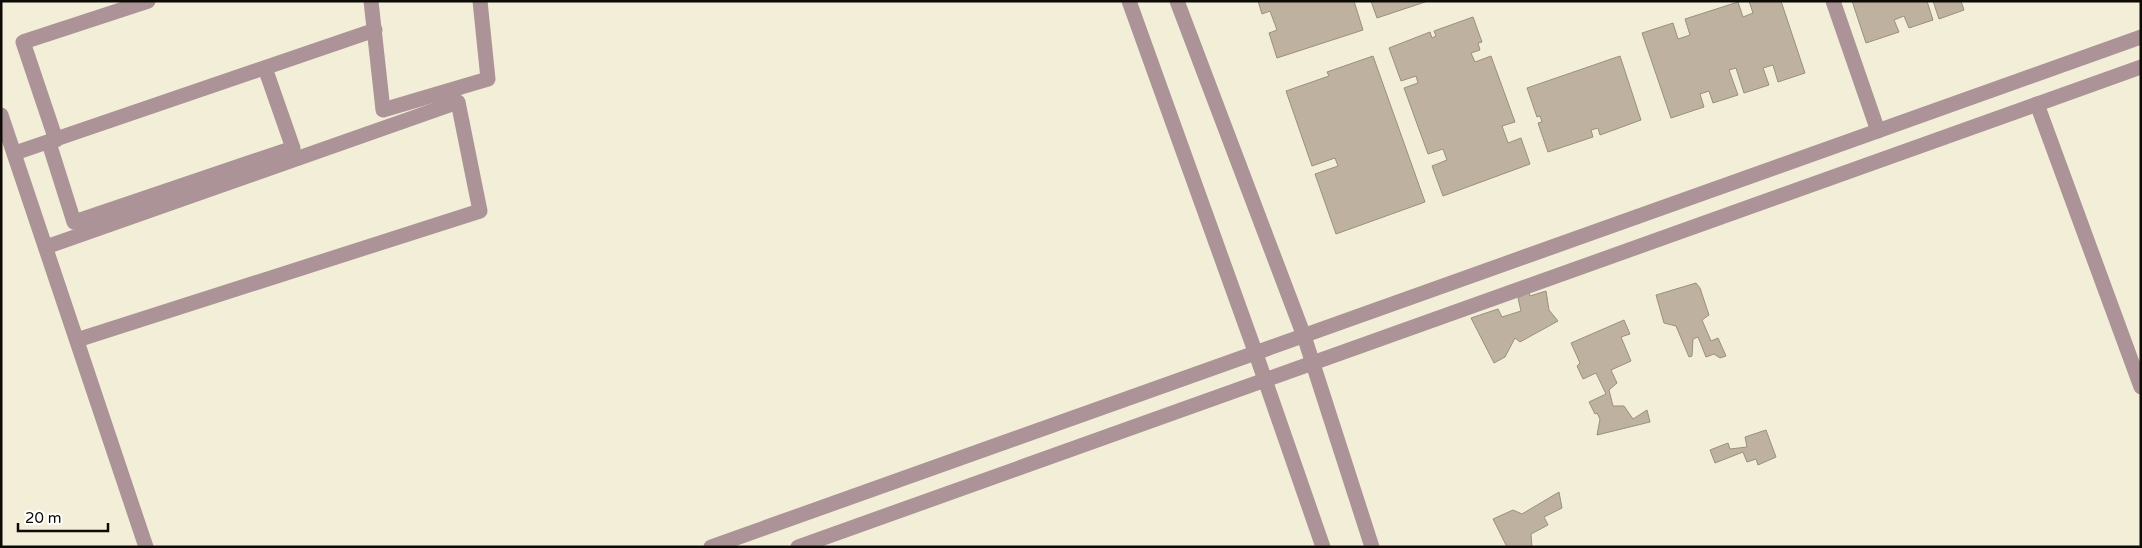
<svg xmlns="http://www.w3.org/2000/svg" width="2142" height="548" viewBox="0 0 2142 548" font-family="'Varela Round',sans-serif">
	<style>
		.building { fill: #beb19f; stroke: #9b8f7d }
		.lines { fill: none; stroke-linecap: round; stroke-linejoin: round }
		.minor { stroke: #ab9397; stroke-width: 15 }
	</style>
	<rect width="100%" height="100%" fill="#f3eed8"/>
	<g class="building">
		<polygon points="1258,1 1354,1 1363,30 1277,58 1269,33 1277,30 1270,11 1262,14"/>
		<polygon points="1371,1 1428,1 1377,18"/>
		<polygon points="1749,1 1781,1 1805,73 1778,82 1773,65 1763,68 1769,85 1744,93 1736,68 1729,70 1738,95 1713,103 1709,91 1700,94 1704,107 1671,118 1642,33 1673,23 1678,39 1690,35 1685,19 1738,2 1743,17 1753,13"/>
		<polygon points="1852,1 1927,1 1933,20 1909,28 1904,16 1894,20 1899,32 1866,43"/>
		<polygon points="1933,1 1961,1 1964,10 1939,19"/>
		<polygon points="1473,17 1482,42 1478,43 1480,50 1471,53 1475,62 1491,56 1515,122 1502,126 1508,143 1521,138 1530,164 1443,196 1432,166 1447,160 1443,149 1428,154 1404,88 1418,83 1416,76 1401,81 1389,48 1430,32 1432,38 1436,36 1434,31"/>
		<polygon points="1373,56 1425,202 1336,234 1315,174 1338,166 1335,158 1312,166 1286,91 1329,76 1327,72"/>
		<polygon points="1620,56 1641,120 1600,135 1598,128 1591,130 1593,137 1548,152 1538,123 1542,122 1540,116 1537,117 1527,88"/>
		<polygon points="1696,283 1700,288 1709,315 1702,320 1711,341 1718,338 1726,356 1720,358 1714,354 1706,357 1698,337 1693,339 1692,356 1689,357 1676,326 1664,323 1656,295"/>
		<polygon points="1546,291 1549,310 1558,321 1520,342 1515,338 1505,357 1494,363 1471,318 1498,309 1502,317 1521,311 1518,298 1529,292 1530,296"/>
		<polygon points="1624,320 1630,334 1621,337 1631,361 1611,370 1617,383 1609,390 1613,406 1624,406 1633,419 1647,410 1650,422 1597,435 1600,419 1597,413 1595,414 1589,402 1606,394 1596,373 1583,379 1577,366 1580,363 1571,343"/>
		<polygon points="1766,430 1776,457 1758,465 1756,459 1747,462 1743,452 1715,463 1710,450 1728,443 1730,449 1747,447 1745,437"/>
		<polygon points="1559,492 1562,508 1544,517 1548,525 1531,534 1532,547 1507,547 1493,519 1513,510 1522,514"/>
	</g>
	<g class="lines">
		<g class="minor">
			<polyline points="371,1 383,110 488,79 480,1"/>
			<polyline points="1129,1 1256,354 1323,547"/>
			<polyline points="1177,1 1304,336 1372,547"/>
			<polyline points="1833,1 1878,131"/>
			<polyline points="2037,104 2141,387"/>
			<polyline points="1,115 146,547"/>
			<polyline points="56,140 23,42 148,1"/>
			<polyline points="49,143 74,222 293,148 265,68"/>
			<polyline points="15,153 375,30"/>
			<polyline points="46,247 458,102 480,211 77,340"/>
			<polyline points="711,547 2141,37"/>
			<polyline points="798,547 2141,67"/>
		</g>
	</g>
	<rect width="2142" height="548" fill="none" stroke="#0d0b05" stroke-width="5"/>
	<path d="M18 523v8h90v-8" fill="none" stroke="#0d0b05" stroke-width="2.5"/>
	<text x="25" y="523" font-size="15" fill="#0d0b05" stroke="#ffffff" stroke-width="4" paint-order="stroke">20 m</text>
</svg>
